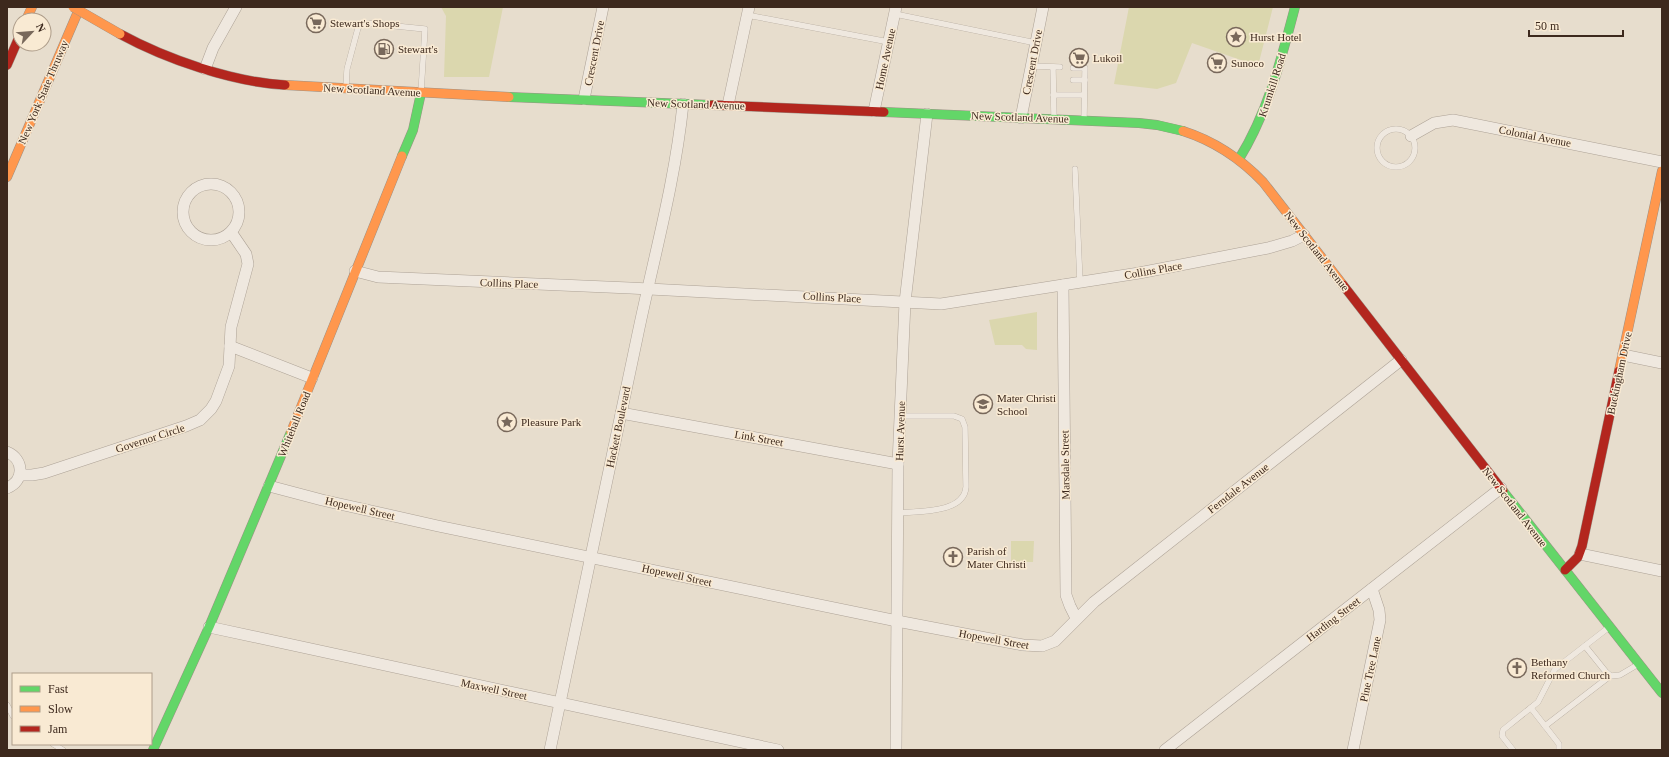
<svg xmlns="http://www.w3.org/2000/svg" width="1669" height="757" viewBox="0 0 1669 757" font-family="Georgia,serif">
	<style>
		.green { fill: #dbd7ae }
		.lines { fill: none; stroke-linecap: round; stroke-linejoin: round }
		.lane-casing { stroke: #ada296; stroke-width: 6 }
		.street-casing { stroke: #ada296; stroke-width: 12 }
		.fast-casing { stroke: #9c9186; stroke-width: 10 }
		.slow-casing { stroke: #9c9186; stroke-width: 10 }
		.jam-casing { stroke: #9c9186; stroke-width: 10 }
		.lane { stroke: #efe8df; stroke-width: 5.5 }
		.street { stroke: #efe8df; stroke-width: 11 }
		.fast { stroke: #63d668; stroke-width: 9 }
		.slow { stroke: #ff974d; stroke-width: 9 }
		.jam { stroke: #b3261e; stroke-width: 9 }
		.slow-bridge-casing { stroke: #9c9186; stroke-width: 10; stroke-linecap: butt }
		.slow-bridge { stroke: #ff974d; stroke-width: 9 }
		.labels { text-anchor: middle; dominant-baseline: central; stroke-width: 3; stroke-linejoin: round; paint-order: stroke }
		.poi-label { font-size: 11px; fill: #3d291d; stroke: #f9ead3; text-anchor: start }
		.street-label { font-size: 11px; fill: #3d291d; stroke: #f9ead3 }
	</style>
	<rect width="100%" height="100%" fill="#e7ddcd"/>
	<g class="green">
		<polygon points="441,7 503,7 489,77 444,77 446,16"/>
		<polygon points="1129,7 1273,7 1258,66 1192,43 1176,83 1157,89 1114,84"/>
		<polygon points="1037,312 1037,350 1026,349 1022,345 995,345 989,320"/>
		<polygon points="1011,541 1034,541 1033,562 1011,562"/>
	</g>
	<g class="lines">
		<g class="lane-casing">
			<g id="lane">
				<polyline points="895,14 1036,43"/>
				<polyline points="747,15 889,42"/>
				<polyline points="1031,66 1060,67"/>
				<polyline points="1053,67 1054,119"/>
				<polyline points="1073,68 1085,68 1084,120"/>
				<polyline points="1073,80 1085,80"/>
				<polyline points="346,87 347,69 358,28 360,25 365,23 425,29 421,92"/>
				<polyline points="1053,95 1084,95"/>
				<circle cx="1396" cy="148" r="19"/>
				<polyline points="1075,169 1080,282"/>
				<path d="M898 513C917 511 964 514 966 487L965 427 962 419 954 416H900"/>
				<polyline points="1585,646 1606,672 1611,676 1620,675 1637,665"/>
				<polyline points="7,705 13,716"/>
				<polyline points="1531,708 1559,744 1559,750"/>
				<polyline points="1545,726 1610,676"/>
				<polyline points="53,744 63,750"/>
				<polyline points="1513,750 1502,736 1503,730 1538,702 1555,669 1608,628"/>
			</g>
		</g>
		<g class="street-casing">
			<g id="street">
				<polyline points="205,69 213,48 236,7"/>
				<polyline points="584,99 603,7"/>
				<polyline points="728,105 749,7"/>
				<polyline points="874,111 896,7"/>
				<polyline points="1021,118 1043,7"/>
				<polyline points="1411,136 1434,123 1453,120 1662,162"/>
				<circle cx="211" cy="212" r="28"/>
				<polyline points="355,271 378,277 630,288 941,304 1139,273 1268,248 1292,241 1304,235"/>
				<polyline points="1063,285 1066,595 1070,606 1076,618"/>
				<polyline points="230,346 312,378"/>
				<polyline points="1623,355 1662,363"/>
				<polyline points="621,413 898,464"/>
				<path d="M7 452C24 459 25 481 7 488"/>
				<polyline points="20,475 32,475 44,473 186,426 200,420 211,409 216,401 229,366 231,327 248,264 246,254 231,232"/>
				<polyline points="269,486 322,500 438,526 897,621 1023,645 1042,646 1055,641 1094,602 1401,360"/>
				<polyline points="1580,554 1662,571"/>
				<polyline points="209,627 778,750"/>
				<path d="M550 750C579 613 608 475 637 338 653 260 675 183 683 104"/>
				<polyline points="896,750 898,464 905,302 927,114"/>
				<polyline points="1165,750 1501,488"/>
				<polyline points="1353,750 1380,620 1379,610 1372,589"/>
			</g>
		</g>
		<g class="fast-casing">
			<g id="fast">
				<polyline points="509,97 712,105"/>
				<polyline points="884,112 1139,123 1157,125 1183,131"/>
				<polyline points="402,156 413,130 421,93"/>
				<path d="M1239 159C1268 112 1281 60 1295 7"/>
				<polyline points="1503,491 1662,693"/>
				<polyline points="153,750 209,627 291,432"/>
			</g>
		</g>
		<g class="slow-casing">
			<g id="slow">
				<polyline points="26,20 32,7"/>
				<polyline points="285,85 509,97"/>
				<path d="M1183 131C1214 141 1240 158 1263 182L1343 285"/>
				<polyline points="7,177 80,7"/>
				<polyline points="1619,371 1662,171"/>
				<polyline points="291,432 402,156"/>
			</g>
		</g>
		<g class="jam-casing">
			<g id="jam">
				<path d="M120 34C166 59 232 82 285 85"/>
				<polyline points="7,65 20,35"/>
				<polyline points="712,105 884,112"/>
				<polyline points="1343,285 1503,491"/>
				<polyline points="1565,570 1578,557 1582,546 1619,371"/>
			</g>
		</g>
		<use href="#lane" class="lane"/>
		<use href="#street" class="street"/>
		<use href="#fast" class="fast"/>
		<use href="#slow" class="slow"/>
		<use href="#jam" class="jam"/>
		<g class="slow-bridge-casing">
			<polyline id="slow-bridge" points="73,7 120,34"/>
		</g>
		<use href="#slow-bridge" class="slow-bridge"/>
	</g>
	<defs>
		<g id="supermarket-ring" transform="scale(1)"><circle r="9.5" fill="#f9ead3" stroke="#78685b" stroke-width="1.5"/><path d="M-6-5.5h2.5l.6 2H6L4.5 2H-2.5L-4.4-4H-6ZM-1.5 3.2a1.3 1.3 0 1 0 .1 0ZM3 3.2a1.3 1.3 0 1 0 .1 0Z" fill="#78685b"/></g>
		<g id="sight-ring" transform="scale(1)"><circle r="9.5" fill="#f9ead3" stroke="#78685b" stroke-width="1.5"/><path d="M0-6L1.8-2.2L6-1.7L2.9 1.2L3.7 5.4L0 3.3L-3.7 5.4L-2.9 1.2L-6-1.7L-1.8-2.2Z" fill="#78685b"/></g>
		<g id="fuel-ring" transform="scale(1)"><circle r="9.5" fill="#f9ead3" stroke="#78685b" stroke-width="1.5"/><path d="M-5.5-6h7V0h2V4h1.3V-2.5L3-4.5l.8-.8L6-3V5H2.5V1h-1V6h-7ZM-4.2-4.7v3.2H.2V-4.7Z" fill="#78685b"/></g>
		<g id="school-ring" transform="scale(1)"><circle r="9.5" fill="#f9ead3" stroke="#78685b" stroke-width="1.5"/><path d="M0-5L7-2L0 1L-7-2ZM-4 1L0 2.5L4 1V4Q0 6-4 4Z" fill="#78685b"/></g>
		<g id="church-ring" transform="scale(1)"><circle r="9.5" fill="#f9ead3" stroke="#78685b" stroke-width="1.5"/><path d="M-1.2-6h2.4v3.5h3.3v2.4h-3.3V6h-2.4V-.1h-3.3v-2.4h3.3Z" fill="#78685b"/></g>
	</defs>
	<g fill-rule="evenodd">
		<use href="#supermarket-ring" x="316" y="23"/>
		<use href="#sight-ring" x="1236" y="37"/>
		<use href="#fuel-ring" x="384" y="49"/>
		<use href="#supermarket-ring" x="1079" y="58"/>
		<use href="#supermarket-ring" x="1217" y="63"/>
		<use href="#school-ring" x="983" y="404"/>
		<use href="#sight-ring" x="507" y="422"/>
		<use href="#church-ring" x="953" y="557"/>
		<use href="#church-ring" x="1517" y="668"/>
	</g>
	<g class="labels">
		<g class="poi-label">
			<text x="330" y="23">Stewart's Shops</text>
			<text x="1250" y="37">Hurst Hotel</text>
			<text x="398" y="49">Stewart's</text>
			<text x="1093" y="58">Lukoil</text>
			<text x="1231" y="63">Sunoco</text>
			<text x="997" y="398">Mater Christi<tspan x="997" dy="13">School</tspan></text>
			<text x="521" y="422">Pleasure Park</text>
			<text x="967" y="551">Parish of<tspan x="967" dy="13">Mater Christi</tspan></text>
			<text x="1531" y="662">Bethany<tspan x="1531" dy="13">Reformed Church</tspan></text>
		</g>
		<g class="street-label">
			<text transform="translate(594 53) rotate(-79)">Crescent Drive</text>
			<text transform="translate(885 59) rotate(-78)">Home Avenue</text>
			<text transform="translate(1032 62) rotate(-79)">Crescent Drive</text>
			<text transform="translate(1272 85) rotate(-72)">Krumkill Road</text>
			<text transform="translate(372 90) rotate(3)">New Scotland Avenue</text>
			<text transform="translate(43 92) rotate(-67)">New York State Thruway</text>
			<text transform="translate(696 104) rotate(2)">New Scotland Avenue</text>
			<text transform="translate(1020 117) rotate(2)">New Scotland Avenue</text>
			<text transform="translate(1535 136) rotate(11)">Colonial Avenue</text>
			<text transform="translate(1317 251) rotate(52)">New Scotland Avenue</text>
			<text transform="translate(1153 270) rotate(-10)">Collins Place</text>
			<text transform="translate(509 283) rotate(2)">Collins Place</text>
			<text transform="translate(832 297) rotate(3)">Collins Place</text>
			<text transform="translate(1619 373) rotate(-78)">Buckingham Drive</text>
			<text transform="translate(294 424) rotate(-68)">Whitehall Road</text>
			<text transform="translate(618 427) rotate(-78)">Hackett Boulevard</text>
			<text transform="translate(900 431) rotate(-88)">Hurst Avenue</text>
			<text transform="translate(150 438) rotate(-18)">Governor Circle</text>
			<text transform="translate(759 438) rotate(10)">Link Street</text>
			<text transform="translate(1065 465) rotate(-91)">Marsdale Street</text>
			<text transform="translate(1238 488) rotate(-38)">Ferndale Avenue</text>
			<text transform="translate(1515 507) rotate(52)">New Scotland Avenue</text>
			<text transform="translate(360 508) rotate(13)">Hopewell Street</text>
			<text transform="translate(677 575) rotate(12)">Hopewell Street</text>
			<text transform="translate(1333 619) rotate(-38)">Harding Street</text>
			<text transform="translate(994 639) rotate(10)">Hopewell Street</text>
			<text transform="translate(1370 669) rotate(-78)">Pine Tree Lane</text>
			<text transform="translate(494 689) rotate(12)">Maxwell Street</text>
		</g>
	</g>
	<rect width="1669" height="757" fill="none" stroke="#3d291d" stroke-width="16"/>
	<rect x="12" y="673" width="140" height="72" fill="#f9ead3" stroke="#ae9d8a"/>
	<rect x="20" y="686" width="20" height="6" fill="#63d668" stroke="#ae9d8a"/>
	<text x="48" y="693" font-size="12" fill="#3d291d">Fast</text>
	<rect x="20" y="706" width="20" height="6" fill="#ff974d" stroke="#ae9d8a"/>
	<text x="48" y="713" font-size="12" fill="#3d291d">Slow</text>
	<rect x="20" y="726" width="20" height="6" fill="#b3261e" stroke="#ae9d8a"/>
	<text x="48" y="733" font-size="12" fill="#3d291d">Jam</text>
	<g transform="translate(32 32) rotate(64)"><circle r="19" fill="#f9ead3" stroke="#ae9d8a"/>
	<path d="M0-3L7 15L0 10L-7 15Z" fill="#78685b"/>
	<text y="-6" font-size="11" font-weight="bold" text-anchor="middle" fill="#3d291d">N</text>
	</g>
	<path d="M1529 30v6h94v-6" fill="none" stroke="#3d291d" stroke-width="2"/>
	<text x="1535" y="30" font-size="12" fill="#3d291d" stroke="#f9ead3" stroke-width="3" paint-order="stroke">50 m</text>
</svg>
